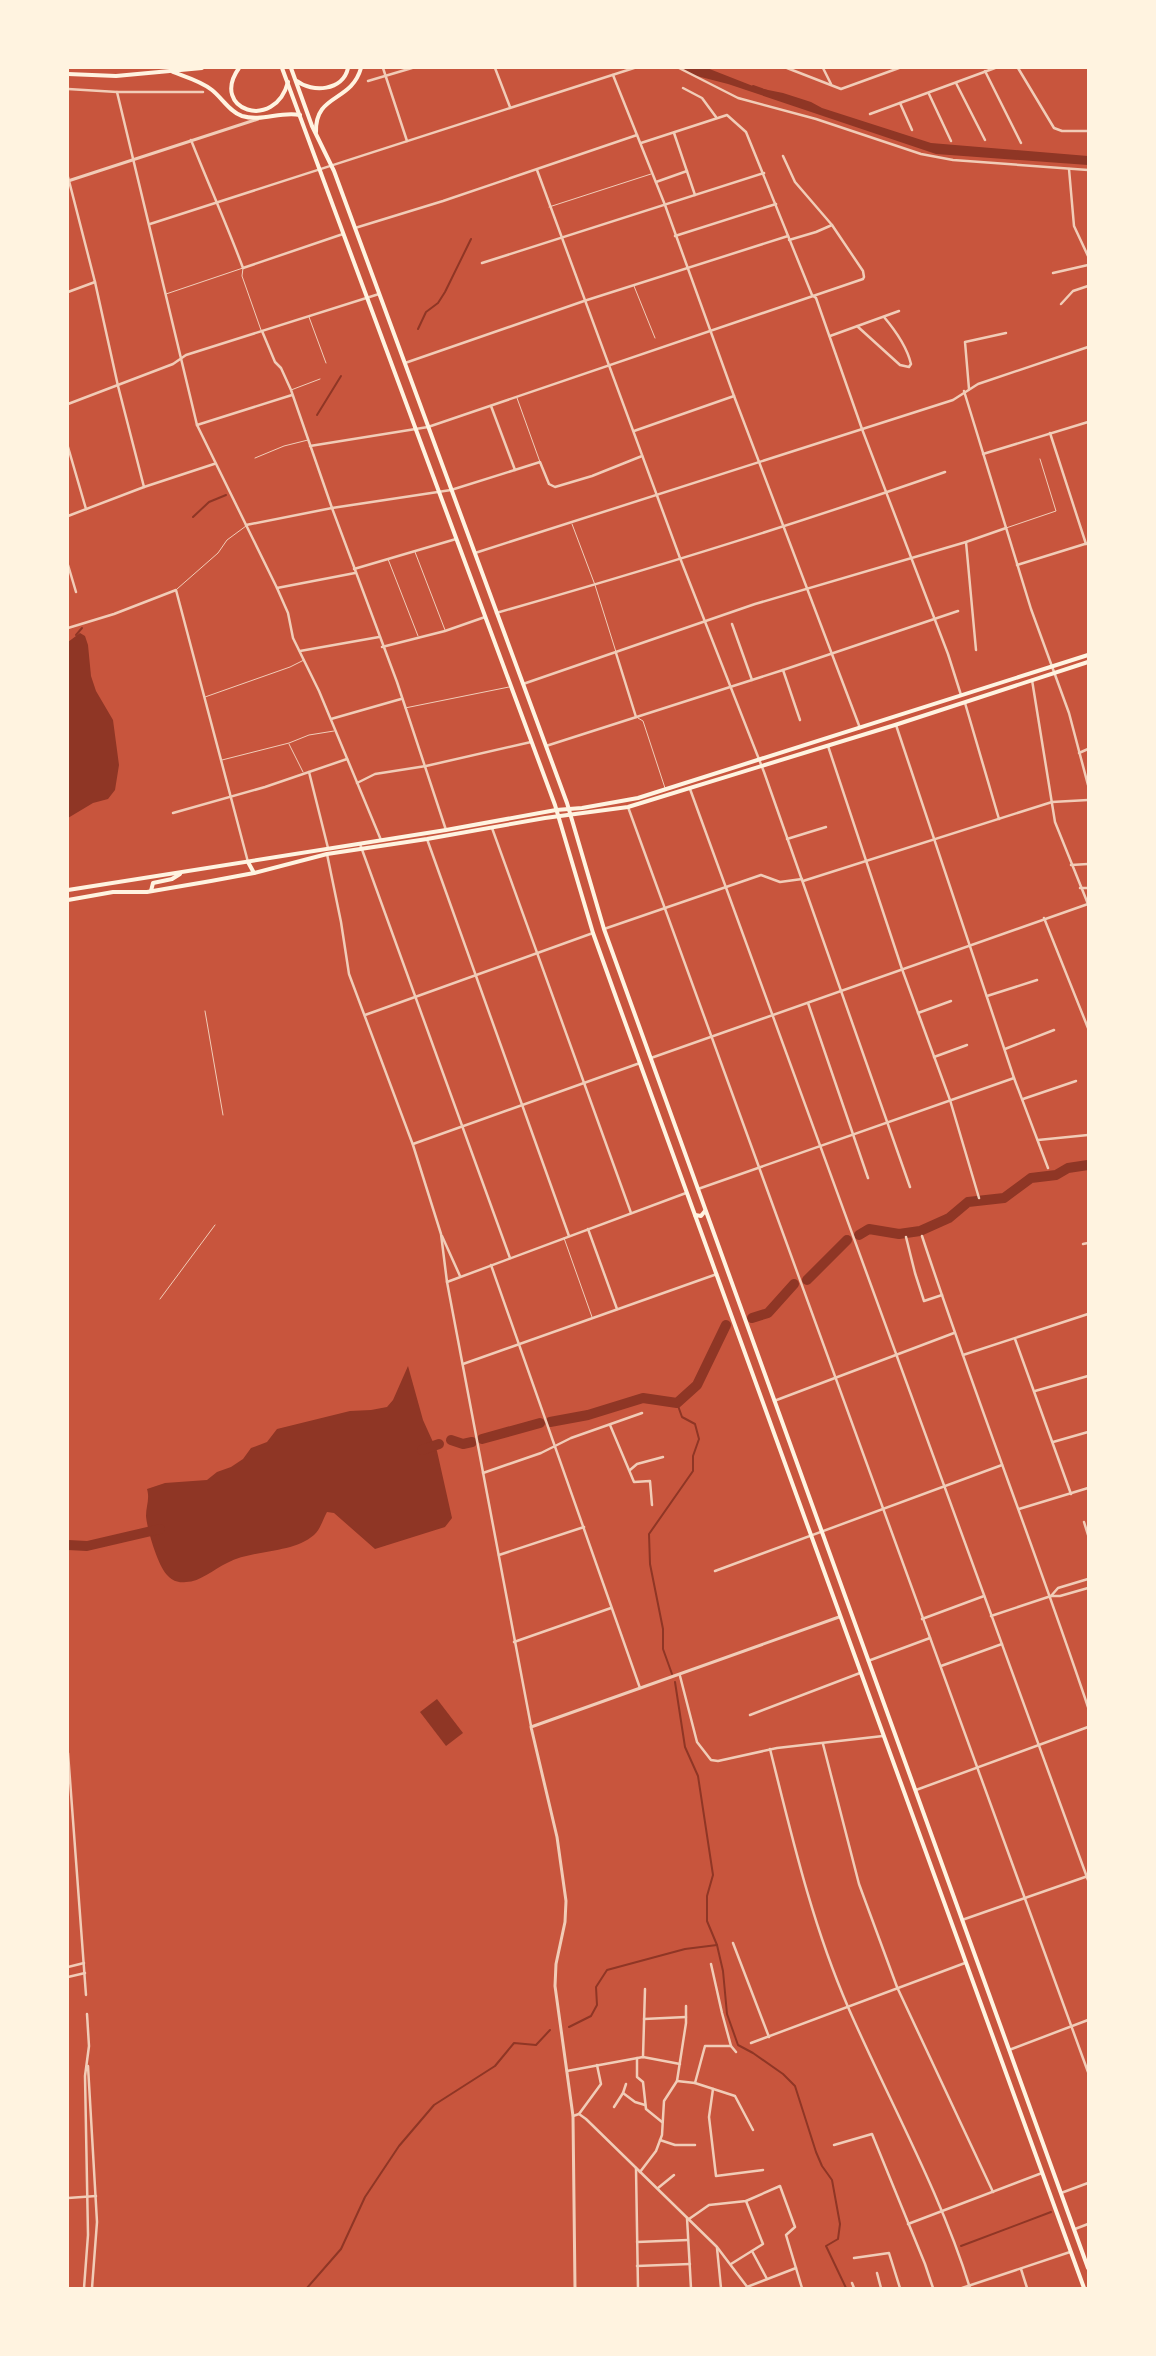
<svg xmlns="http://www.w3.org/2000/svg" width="1156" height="2356" viewBox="0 0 1156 2356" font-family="Montserrat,sans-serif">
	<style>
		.water { fill: #8f3625 }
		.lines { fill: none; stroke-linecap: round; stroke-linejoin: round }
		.stream { stroke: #8f3625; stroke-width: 2 }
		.river { stroke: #8f3625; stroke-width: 10 }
		.service { stroke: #f1ccb7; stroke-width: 1 }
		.minor { stroke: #f1ccb7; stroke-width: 2.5 }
		.tertiary { stroke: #f1ccb7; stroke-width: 3 }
		.primary { stroke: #fff3e0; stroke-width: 4 }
	</style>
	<rect width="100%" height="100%" fill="#c8553d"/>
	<g class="water">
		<polygon points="682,68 707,68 758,88 783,93 811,102 822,108 931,143 1088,156 1088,165 936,154 728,84 693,75"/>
		<polygon points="80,633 85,636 88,645 91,676 96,691 113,720 119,765 115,790 108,799 93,803 68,818 68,642"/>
		<path d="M408 1366 423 1420 437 1451 452 1518 445 1527 375 1549 334 1513 327 1512C323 1519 320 1530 314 1535 292 1554 254 1549 227 1563 214 1569 200 1582 186 1582 178 1583 173 1581 168 1576 158 1567 147 1529 146 1516 146 1506 150 1499 147 1489L165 1483 207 1480 217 1472 231 1467 243 1459 251 1448 267 1442 277 1429 350 1411 371 1410 387 1407 393 1400Z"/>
		<polygon points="437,1699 463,1733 446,1746 420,1712"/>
	</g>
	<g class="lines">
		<g class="stream">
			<polyline points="753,86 767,91"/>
			<polyline points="418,329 426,312 438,303 445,292 471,239"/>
			<polyline points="317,415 341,376"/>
			<polyline points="193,517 209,502 226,495"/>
			<polyline points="76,635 82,628"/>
			<polyline points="672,1674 663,1649 663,1629 650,1564 649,1534 693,1471 693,1456 699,1439 695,1424 682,1417 677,1403"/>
			<polyline points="675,1682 685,1747 698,1776 713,1875 707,1896 707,1921 717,1945 723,1971 727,2014 738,2045 753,2053 783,2074 795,2086 816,2152 822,2166 832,2180 840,2224 838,2239 826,2246 846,2288"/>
			<polyline points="569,2027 591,2016 597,2005 596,1987 607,1970 685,1949 717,1945"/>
			<polyline points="961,2246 1051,2212"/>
			<polyline points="307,2288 341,2249 365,2197 399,2146 434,2105 495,2066 514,2043 536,2045 550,2030"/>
		</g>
		<g class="river">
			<polyline points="859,1235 869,1229 899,1234 920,1231 949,1218 968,1202 1004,1198 1031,1178 1056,1175 1068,1168 1088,1165"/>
			<polyline points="807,1280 847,1240"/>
			<polyline points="752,1318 768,1313 794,1284"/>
			<polyline points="550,1422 588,1415 643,1398 677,1403 697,1385 726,1325"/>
			<polyline points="482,1439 540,1423"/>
			<polyline points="451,1440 463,1444 472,1442"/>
			<polyline points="422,1450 439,1444"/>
			<polyline points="68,1545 87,1546 160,1529"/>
		</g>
		<g class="service">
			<polyline points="549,207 651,174"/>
			<polyline points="634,286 655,338"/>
			<polyline points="166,294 243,268 242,276 261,330"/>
			<polyline points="309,317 326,363"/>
			<polyline points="291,390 320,379"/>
			<polyline points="517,398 540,462"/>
			<polyline points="255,458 284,446 308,440"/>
			<polyline points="572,524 595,585 616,652"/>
			<polyline points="1006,528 1056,511 1040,459"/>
			<polyline points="415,552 445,630"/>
			<polyline points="388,559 418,636"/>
			<polyline points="177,589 218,553 227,540 246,526"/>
			<polyline points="205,697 290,667 304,660"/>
			<polyline points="405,708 509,687"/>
			<polyline points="638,718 643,721 665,788"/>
			<polyline points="289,744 303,772"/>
			<polyline points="222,760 289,743 309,735 334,731"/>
			<polyline points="205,1011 223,1115"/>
			<polyline points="564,1238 592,1317"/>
			<polyline points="160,1299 215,1225"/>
		</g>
		<g class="minor">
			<polyline points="383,68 407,141"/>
			<polyline points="495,68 510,107"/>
			<polyline points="679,68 738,98 816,119 921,154 953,160 1088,170"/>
			<polyline points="787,68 841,89 899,68"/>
			<polyline points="823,68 831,84"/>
			<polyline points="1018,68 1054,128 1062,131 1088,131"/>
			<polyline points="985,71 1021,143"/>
			<polyline points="613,75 665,205 734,396 860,728"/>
			<polyline points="368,81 412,68"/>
			<polyline points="956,83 985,140"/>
			<polyline points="683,88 702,98 716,117"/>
			<polyline points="68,89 117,92 203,92"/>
			<polyline points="117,92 197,425 277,588 288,613 293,638 319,691 381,840"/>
			<polyline points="929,94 951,141"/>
			<polyline points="900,103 912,130"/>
			<polyline points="870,114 995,68"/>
			<polyline points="674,133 695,195"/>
			<path d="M191 140C208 183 227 225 243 268L343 234"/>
			<polyline points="641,143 727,115 746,132 812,295 816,298 862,429 948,654 961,695"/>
			<polyline points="1069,169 1074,226 1088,256"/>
			<polyline points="537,170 680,558 764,772 910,1187"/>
			<polyline points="68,177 95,282 118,386 144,487"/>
			<polyline points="656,182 687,171"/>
			<polyline points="150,224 634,68"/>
			<polyline points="355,228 443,201 637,135"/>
			<polyline points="675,236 776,204"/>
			<polyline points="789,240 816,232 832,225"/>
			<polyline points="482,263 764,173"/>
			<polyline points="1053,273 1088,265"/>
			<polyline points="68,292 95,282"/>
			<polyline points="1061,304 1073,291 1088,286"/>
			<path d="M857 326 900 365 909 367 911 364C907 347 895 330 884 317"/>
			<polyline points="262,331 275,362 281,368 291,390 332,508 397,682 446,830"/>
			<polyline points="830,336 899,311"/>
			<polyline points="405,363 584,301 788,236"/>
			<polyline points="969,389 965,342 1006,333"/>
			<polyline points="964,391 1031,609 1069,713 1088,785"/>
			<polyline points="68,404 173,364 186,355 379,294"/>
			<polyline points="491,406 515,470"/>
			<polyline points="197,425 292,395"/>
			<polyline points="634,431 734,396"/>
			<polyline points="1050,433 1086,544"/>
			<polyline points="310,446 428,427 863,279 864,277 863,271 832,225 795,182 783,156"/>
			<polyline points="68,447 86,509"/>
			<polyline points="983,454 1088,422"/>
			<polyline points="68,516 144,487 214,464"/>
			<polyline points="246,525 332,508 451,490 540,462 549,484 555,487 592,476 642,456"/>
			<polyline points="966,542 976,650"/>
			<polyline points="475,553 953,400 978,384 1088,347"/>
			<polyline points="68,565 76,592"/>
			<polyline points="1017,565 1088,543"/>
			<polyline points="354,569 456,539"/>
			<polyline points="277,588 355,573"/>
			<path d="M496 613C647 570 797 524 945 472"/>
			<polyline points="732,624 752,680"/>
			<polyline points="68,628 114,614 176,590 248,862"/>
			<polyline points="382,647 445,631 485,617"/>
			<polyline points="300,651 379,637"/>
			<polyline points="616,653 636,717"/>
			<polyline points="783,670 800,720"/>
			<polyline points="1032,680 1055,822 1088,904"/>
			<polyline points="523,684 755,604 966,542 1006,528"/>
			<polyline points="965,703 999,819"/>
			<polyline points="331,719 401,699"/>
			<polyline points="896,725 1014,1078 1048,1168"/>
			<polyline points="546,746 783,670 958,611"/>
			<polyline points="828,746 902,969 950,1100 979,1198"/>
			<polyline points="1079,753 1088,749"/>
			<polyline points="309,772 328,848"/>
			<polyline points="357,783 375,774 426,766 531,742"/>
			<polyline points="690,789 1088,1880"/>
			<polyline points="628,807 1088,2072"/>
			<polyline points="173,813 265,787 347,759"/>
			<polyline points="492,828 631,1213"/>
			<polyline points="427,839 569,1236"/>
			<polyline points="787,839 826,827"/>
			<polyline points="360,844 510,1258"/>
			<polyline points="327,854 341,922 349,974 413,1145 441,1234 447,1282 531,1726"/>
			<polyline points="1071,865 1088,864"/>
			<polyline points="803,881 1052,802 1088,800"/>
			<polyline points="1080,888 1088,888"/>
			<polyline points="1044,918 1088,1028"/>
			<polyline points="604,929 761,875 780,882 802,879"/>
			<polyline points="987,996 1037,980"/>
			<polyline points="808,1003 868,1178"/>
			<polyline points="918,1013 951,1001"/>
			<polyline points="365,1015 593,933"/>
			<polyline points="1005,1049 1054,1030"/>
			<polyline points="934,1057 967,1045"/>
			<polyline points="651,1058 1088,904"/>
			<polyline points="1023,1099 1076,1081"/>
			<polyline points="1038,1140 1088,1135"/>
			<polyline points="413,1144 640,1063"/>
			<polyline points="698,1189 1014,1078"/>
			<polyline points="588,1229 617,1309"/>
			<polyline points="442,1236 460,1276"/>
			<path d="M922 1236C974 1394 1035 1549 1088 1707"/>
			<polyline points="906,1237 915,1273 924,1301 942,1295"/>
			<polyline points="1083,1244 1088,1243"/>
			<polyline points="491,1265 640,1688"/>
			<polyline points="447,1282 686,1193"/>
			<polyline points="1015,1339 1071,1494"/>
			<polyline points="963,1355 1088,1314"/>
			<polyline points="463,1364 717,1274"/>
			<polyline points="1035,1391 1088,1376"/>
			<polyline points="774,1401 954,1333"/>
			<polyline points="610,1425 634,1482 650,1481 652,1505"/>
			<polyline points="1053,1442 1088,1432"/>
			<polyline points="630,1470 637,1464 663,1457"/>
			<polyline points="483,1473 541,1453 571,1438 642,1413"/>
			<polyline points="1019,1509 1088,1488"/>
			<polyline points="1084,1522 1088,1535"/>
			<polyline points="499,1555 584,1527"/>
			<polyline points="715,1571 1002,1465"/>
			<polyline points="1051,1596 1058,1588 1088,1579"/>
			<polyline points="991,1616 1051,1596 1060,1596 1088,1588"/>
			<polyline points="922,1619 984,1596"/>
			<polyline points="514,1642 611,1608"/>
			<polyline points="868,1661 930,1638"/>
			<polyline points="941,1666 1002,1644"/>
			<polyline points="680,1676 697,1742 711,1760 718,1761 777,1748 883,1736"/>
			<polyline points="750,1715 860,1673"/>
			<polyline points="823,1744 859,1884 897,1987 993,2192"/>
			<path d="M770 1749C792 1837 812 1924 848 2007 889 2101 940 2191 970 2288"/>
			<polyline points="68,1753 86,1995"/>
			<polyline points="916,1790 1088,1727"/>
			<polyline points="962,1920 1088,1876"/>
			<polyline points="733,1943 769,2037"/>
			<polyline points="711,1964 722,2013 731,2046 736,2052"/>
			<polyline points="68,1967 84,1963"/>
			<polyline points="68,1977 85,1973"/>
			<polyline points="644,2019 686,2017"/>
			<polyline points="751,2043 965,1963"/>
			<polyline points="1009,2050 1088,2020"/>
			<polyline points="643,2057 645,1989"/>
			<polyline points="637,2058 637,2077 643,2082 646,2109 662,2122"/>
			<polyline points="88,2066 97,2222 92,2288"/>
			<polyline points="567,2071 643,2057 680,2064"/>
			<polyline points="677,2081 695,2083 735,2096 753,2130"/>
			<polyline points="695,2083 705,2046 731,2046"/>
			<polyline points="713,2089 709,2117 716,2176 763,2170"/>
			<polyline points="623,2093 635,2102 645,2105"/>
			<polyline points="614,2107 623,2093 626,2084"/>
			<polyline points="579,2114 601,2084 597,2065"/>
			<polyline points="573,2116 579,2114 586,2119 717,2247 748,2288"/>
			<polyline points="660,2140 675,2145 695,2145"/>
			<polyline points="834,2145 872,2134 925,2264 933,2288"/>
			<polyline points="636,2168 638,2288"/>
			<polyline points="640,2172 656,2151 662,2135 664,2101 677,2081 686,2023 686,2006"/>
			<polyline points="658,2188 674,2175"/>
			<polyline points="1061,2193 1088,2183"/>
			<polyline points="68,2198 96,2196"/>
			<polyline points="687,2218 691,2288"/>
			<polyline points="689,2219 709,2205 746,2201 780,2186 795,2227 786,2235 802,2288"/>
			<polyline points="908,2224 1042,2173"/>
			<polyline points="1075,2229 1088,2224"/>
			<polyline points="637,2242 688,2240"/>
			<polyline points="717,2248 721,2288"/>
			<polyline points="752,2251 767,2279"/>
			<polyline points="854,2258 889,2253 900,2288"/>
			<polyline points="731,2264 763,2244 746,2201"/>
			<polyline points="637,2266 690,2264"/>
			<polyline points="1021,2269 1027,2288"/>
			<polyline points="877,2273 881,2288"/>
			<polyline points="852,2283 854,2288"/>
			<polyline points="747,2287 796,2268"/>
			<polyline points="84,2288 88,2235 85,2076 89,2046 87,2014"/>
			<polyline points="962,2288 1070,2252"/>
		</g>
		<g class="tertiary">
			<polyline points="68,181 258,119"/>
			<polyline points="575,2288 573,2116 555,1986 556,1964 565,1922 566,1901 557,1837 531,1727 839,1617"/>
		</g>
		<g class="primary">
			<path d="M239 68C209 110 275 132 288 82"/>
			<polyline points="282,68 555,805 593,933 617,1000 1084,2288"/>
			<polyline points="291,68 312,126 334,171 567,803 604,929 1088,2268"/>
			<path d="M173 72C186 77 201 81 212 90 222 98 230 112 242 116 262 122 280 111 300 115"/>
			<polyline points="68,74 116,76 202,68"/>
			<path d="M297 81C312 93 343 91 348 68"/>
			<path d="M316 132C315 93 351 103 361 68"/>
			<polyline points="248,862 254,873"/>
			<polyline points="68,890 446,830 556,810 582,808 638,798 1088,655"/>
			<polyline points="151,891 153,883 172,879 180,874"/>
			<polyline points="68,900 113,892 147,892 211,881 254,873 327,854 427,839 545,818 628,807 895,725 1088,662"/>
			<polyline points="695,1215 701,1216 705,1211"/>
		</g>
	</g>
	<rect width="1156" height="2356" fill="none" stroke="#fff3e0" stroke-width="138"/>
</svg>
